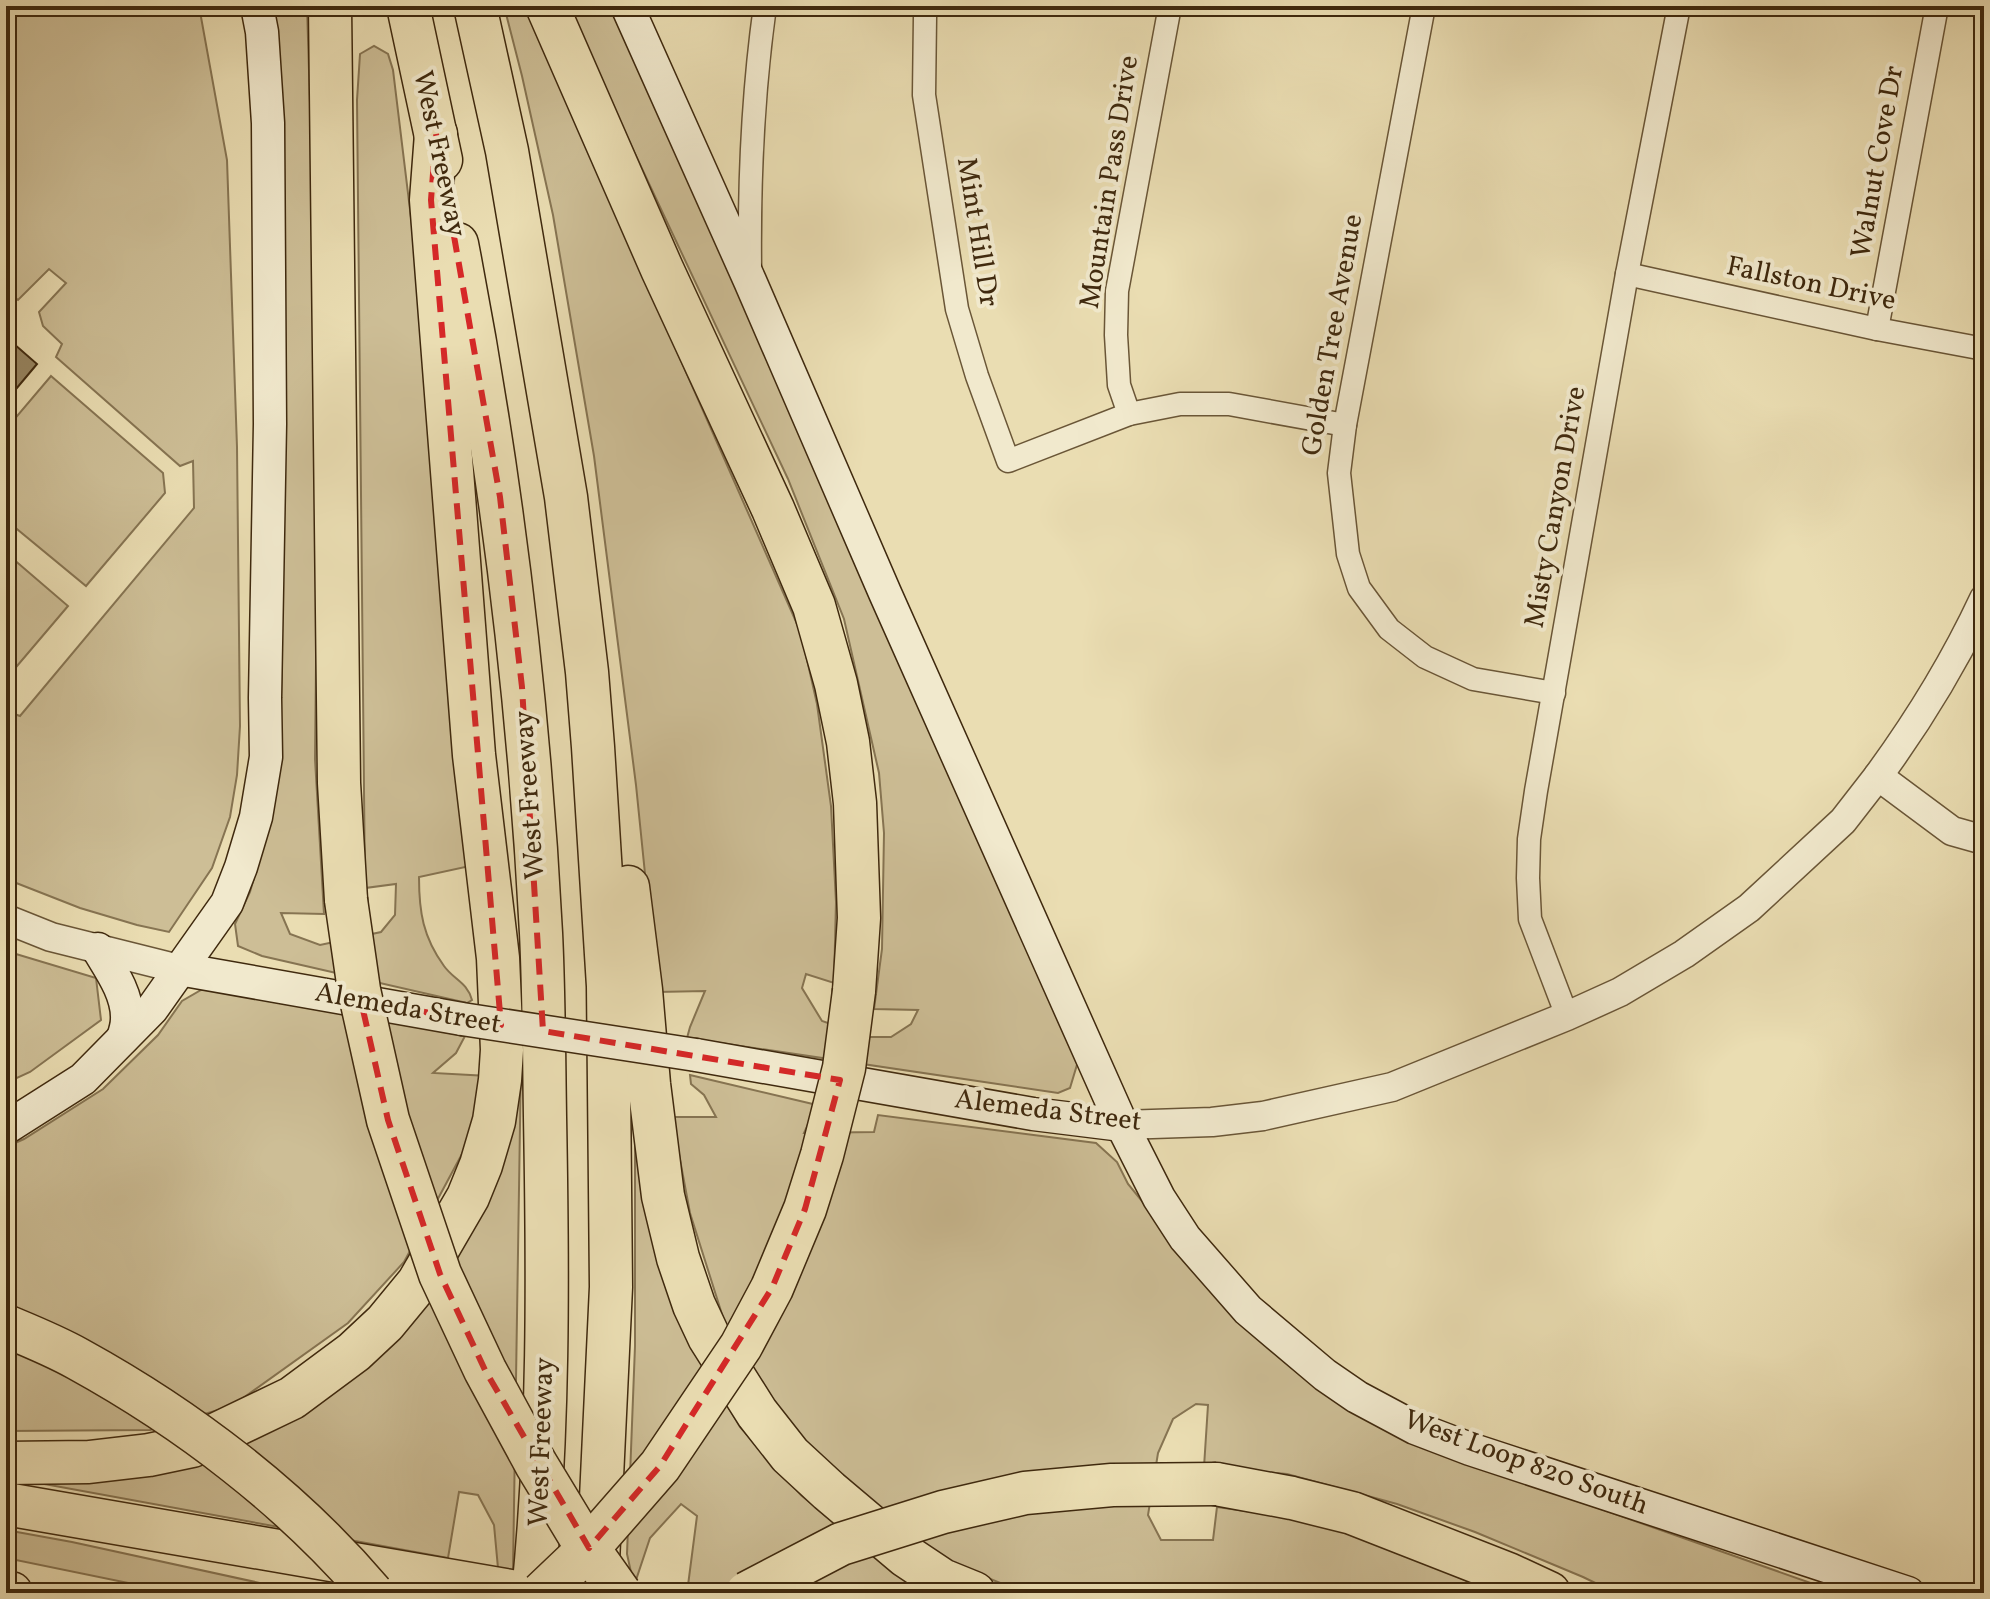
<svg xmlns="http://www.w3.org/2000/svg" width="1990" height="1599" viewBox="0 0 1990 1599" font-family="Vollkorn,serif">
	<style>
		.green { fill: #cdbe96; stroke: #867452; stroke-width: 2 }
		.building { fill: #988763; stroke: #3f290e; stroke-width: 2 }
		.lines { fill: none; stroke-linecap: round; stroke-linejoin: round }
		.minor-casing { stroke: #6a5637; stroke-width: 25 }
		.tertiary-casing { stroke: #6a5637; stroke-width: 31 }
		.secondary-casing { stroke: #3f290e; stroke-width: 35 }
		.motorway-casing { stroke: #3f290e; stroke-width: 45 }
		.minor { stroke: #f1e9cd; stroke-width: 22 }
		.tertiary { stroke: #f1e9cd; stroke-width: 28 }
		.secondary { stroke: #f1e9cd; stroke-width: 32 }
		.motorway { stroke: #eaddb2; stroke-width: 42 }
		.secondary-bridge-casing { stroke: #3f290e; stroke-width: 35; stroke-linecap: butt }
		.motorway-bridge-casing { stroke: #3f290e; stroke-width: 45; stroke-linecap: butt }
		.secondary-bridge { stroke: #f1e9cd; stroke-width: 32 }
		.motorway-bridge { stroke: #eaddb2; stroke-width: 42 }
		.marked { fill: none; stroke: #d62828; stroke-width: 6; stroke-dasharray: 16 10; stroke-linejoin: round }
		.labels { text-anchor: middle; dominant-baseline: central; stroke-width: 8; stroke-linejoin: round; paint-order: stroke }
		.street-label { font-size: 28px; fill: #3f290e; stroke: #f1e9cd }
	</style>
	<rect width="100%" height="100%" fill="#eaddb2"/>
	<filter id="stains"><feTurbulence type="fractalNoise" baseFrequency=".0025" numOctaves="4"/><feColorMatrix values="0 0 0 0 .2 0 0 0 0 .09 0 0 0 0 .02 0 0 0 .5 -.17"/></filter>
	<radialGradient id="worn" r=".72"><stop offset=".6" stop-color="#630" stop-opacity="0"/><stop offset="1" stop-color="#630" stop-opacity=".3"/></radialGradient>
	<g class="green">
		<polygon points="6,6 199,6 227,160 237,447 240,726 237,775 230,817 212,868 169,932 137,925 80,908 6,879 6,711 20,716 194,508 193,461 180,466 56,357 62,344 43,326 39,312 66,283 49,269 18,300 6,290"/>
		<path d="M266 6H307L314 233 317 573 315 759 324 914 281 913 290 934 320 945 381 932 395 915 396 884 365 888 357 100 360 54 374 46 388 54 393 70 430 374 470 866 419 877C419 912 423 937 444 966 454 980 467 982 472 1000L467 1003 262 956 238 946 235 924 250 892 272 813 279 769 282 667 281 351Z"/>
		<polygon points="504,6 528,6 679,356 801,633 817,704 831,806 836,902 834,983 806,974 802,988 822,1021 868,1037 891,1037 911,1024 918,1010 874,1009 882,949 884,833 879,773 844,619 788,479 612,105 568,6 612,6 1079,1058 1070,1088 1058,1093 687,1038 690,1027 705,991 657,992 636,785 594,456 553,215 522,76"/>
		<polygon points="51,376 163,473 165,493 86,586 6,520 6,429"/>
		<polygon points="12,558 68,606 6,679 6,566"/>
		<polygon points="6,951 96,978 101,1020 30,1072 6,1083"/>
		<polygon points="201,990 222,990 465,1036 456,1053 433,1073 488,1076 470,1139 404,1262 348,1323 232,1406 150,1430 6,1431 6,1147 24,1139 103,1089 158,1035 182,1001"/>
		<polygon points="521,1062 513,1570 498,1568 494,1525 478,1495 459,1492 448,1558 6,1477 349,1377"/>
		<polygon points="690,1075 817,1105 804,1133 874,1132 878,1115 1096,1143 1117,1162 1128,1184 1243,1325 1567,1497 1839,1593 1616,1593 1583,1577 1475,1532 1397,1504 1287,1474 1204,1467 1208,1405 1196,1404 1173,1419 1158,1453 1148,1515 1161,1540 1213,1540 1217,1507 1294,1518 1379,1539 1492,1593 1025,1593 968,1570 924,1548 811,1454 764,1394 726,1327 690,1213 672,1117 716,1117 704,1095 691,1084"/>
		<polygon points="635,1097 697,1354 740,1427 801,1495 888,1568 935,1593 687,1593 697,1516 681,1504 650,1538 634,1586 627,1554 635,1346"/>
		<polygon points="6,1530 72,1542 306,1593 177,1593 6,1558"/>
	</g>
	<polygon class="building" points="6,337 37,364 6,401"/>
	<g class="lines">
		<g class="minor-casing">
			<g id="minor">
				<polyline points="926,6 925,17 924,95 957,309 977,376 1008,461 1129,414 1180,404 1229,404 1345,425"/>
				<polyline points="1424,6 1345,425 1339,473 1348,554 1359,588 1389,629 1425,657 1473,679 1554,693"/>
				<path d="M750 268C749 180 753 92 765 6"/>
				<polyline points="1627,274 1877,329 1984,349"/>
				<polyline points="1877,329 1937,6"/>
				<polyline points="1129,414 1119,385 1116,335 1117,291 1170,6"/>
				<polyline points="1567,1016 1530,919 1528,878 1529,839 1536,791 1627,274 1679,6"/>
			</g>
		</g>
		<g class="tertiary-casing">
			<g id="tertiary">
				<path d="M1878 776C1919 720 1955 661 1984 599"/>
				<polyline points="6,919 51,937 179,969"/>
				<polyline points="1122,1125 1212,1122 1263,1116 1392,1087 1567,1016 1620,992 1684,954 1749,908 1843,821 1878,776 1952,831 1984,840"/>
			</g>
		</g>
		<g class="secondary-casing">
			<g id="secondary">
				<polyline points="627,6 750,281 885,593 1122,1125 1159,1198 1185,1238 1248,1310 1325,1375 1357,1397 1415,1428 1470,1449 1908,1593"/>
				<path d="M98 949C110 969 128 994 127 1019 127 1025 125 1032 123 1038"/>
				<polyline points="179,969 462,1019"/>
				<polyline points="696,1055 1033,1114 1122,1125"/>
				<polyline points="6,1128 83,1079 152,1009 227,903 241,867 256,817 266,757 265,698 270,424 268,123 262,32 257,6"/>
			</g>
		</g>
		<g class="motorway-casing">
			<g id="motorway">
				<polyline points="330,6 339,783 346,900"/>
				<polyline points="408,6 441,160"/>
				<polyline points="475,6 507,151 566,497 587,672 593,747 608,986 611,1287 598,1562"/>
				<polyline points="547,6 662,269 773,509 814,606 836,684 848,742 855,803 859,918 854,991"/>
				<path d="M457 244C501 471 529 702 541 933 544 994 544 1056 545 1117 548 1276 549 1435 533 1593"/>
				<polyline points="628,887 641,990 649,1084 663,1196 678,1258 694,1305 709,1337 757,1413 790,1455 829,1491 906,1556 942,1580 974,1593"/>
				<polyline points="6,1463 89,1462 149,1455 192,1446 292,1398 354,1352 385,1323 418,1283 468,1197 481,1165 494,1121 500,1080 502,1050 498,958 474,755 431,200 436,134"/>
				<polyline points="1216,1484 1292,1498 1352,1513 1508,1574 1549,1593"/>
				<polyline points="6,1504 522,1593"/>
				<polyline points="6,1592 11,1593"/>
			</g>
		</g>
		<use href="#minor" class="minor"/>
		<use href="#tertiary" class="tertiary"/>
		<use href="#secondary" class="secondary"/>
		<use href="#motorway" class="motorway"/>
		<g class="secondary-bridge-casing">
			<polyline id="secondary-bridge" points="462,1019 696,1055"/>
		</g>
		<g class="motorway-bridge-casing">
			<g id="motorway-bridge">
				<polyline points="346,900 359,990 388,1120 440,1274 485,1370 536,1464 579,1535 620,1593"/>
				<path d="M6 1326C30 1336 55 1346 78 1359 187 1419 291 1498 372 1593"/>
				<polyline points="542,1593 584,1553 660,1466 741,1346 772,1288 805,1209 822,1155 844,1068 854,991"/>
				<polyline points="747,1593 841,1544 943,1512 1025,1493 1112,1485 1216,1484"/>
			</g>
		</g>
		<use href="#secondary-bridge" class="secondary-bridge"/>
		<use href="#motorway-bridge" class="motorway-bridge"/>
	</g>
	<path class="marked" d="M436 134 500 497 522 687 543 1031 840 1080 805 1209 772 1288 660 1466 589 1548 485 1370 440 1274 388 1120 361 1001 501 1025 431 200Z"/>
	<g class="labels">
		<g class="street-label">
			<text transform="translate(439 154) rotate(78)">West Freeway</text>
			<text transform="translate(1878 162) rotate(-80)">Walnut Cove Dr</text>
			<text transform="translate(1110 182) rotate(-81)">Mountain Pass Drive</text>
			<text transform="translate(977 232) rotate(81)">Mint Hill Dr</text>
			<text transform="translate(1811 284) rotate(12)">Fallston Drive</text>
			<text transform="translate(1333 335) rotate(-80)">Golden Tree Avenue</text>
			<text transform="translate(1556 507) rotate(-80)">Misty Canyon Drive</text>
			<text transform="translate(530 795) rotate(-94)">West Freeway</text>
			<text transform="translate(408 1009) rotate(10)">Alemeda Street</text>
			<text transform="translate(1048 1111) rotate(7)">Alemeda Street</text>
			<text transform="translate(542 1442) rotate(-88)">West Freeway</text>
			<text transform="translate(1526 1463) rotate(20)">West Loop 820 South</text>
		</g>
	</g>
	<rect width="1990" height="1599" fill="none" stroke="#eaddb2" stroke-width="32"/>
	<rect x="8" y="8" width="1974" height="1583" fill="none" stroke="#3f290e" stroke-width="4"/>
	<rect x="16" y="16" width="1958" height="1567" fill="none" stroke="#3f290e" stroke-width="2"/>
	<rect width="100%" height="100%" filter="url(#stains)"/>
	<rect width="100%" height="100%" fill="url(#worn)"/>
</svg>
